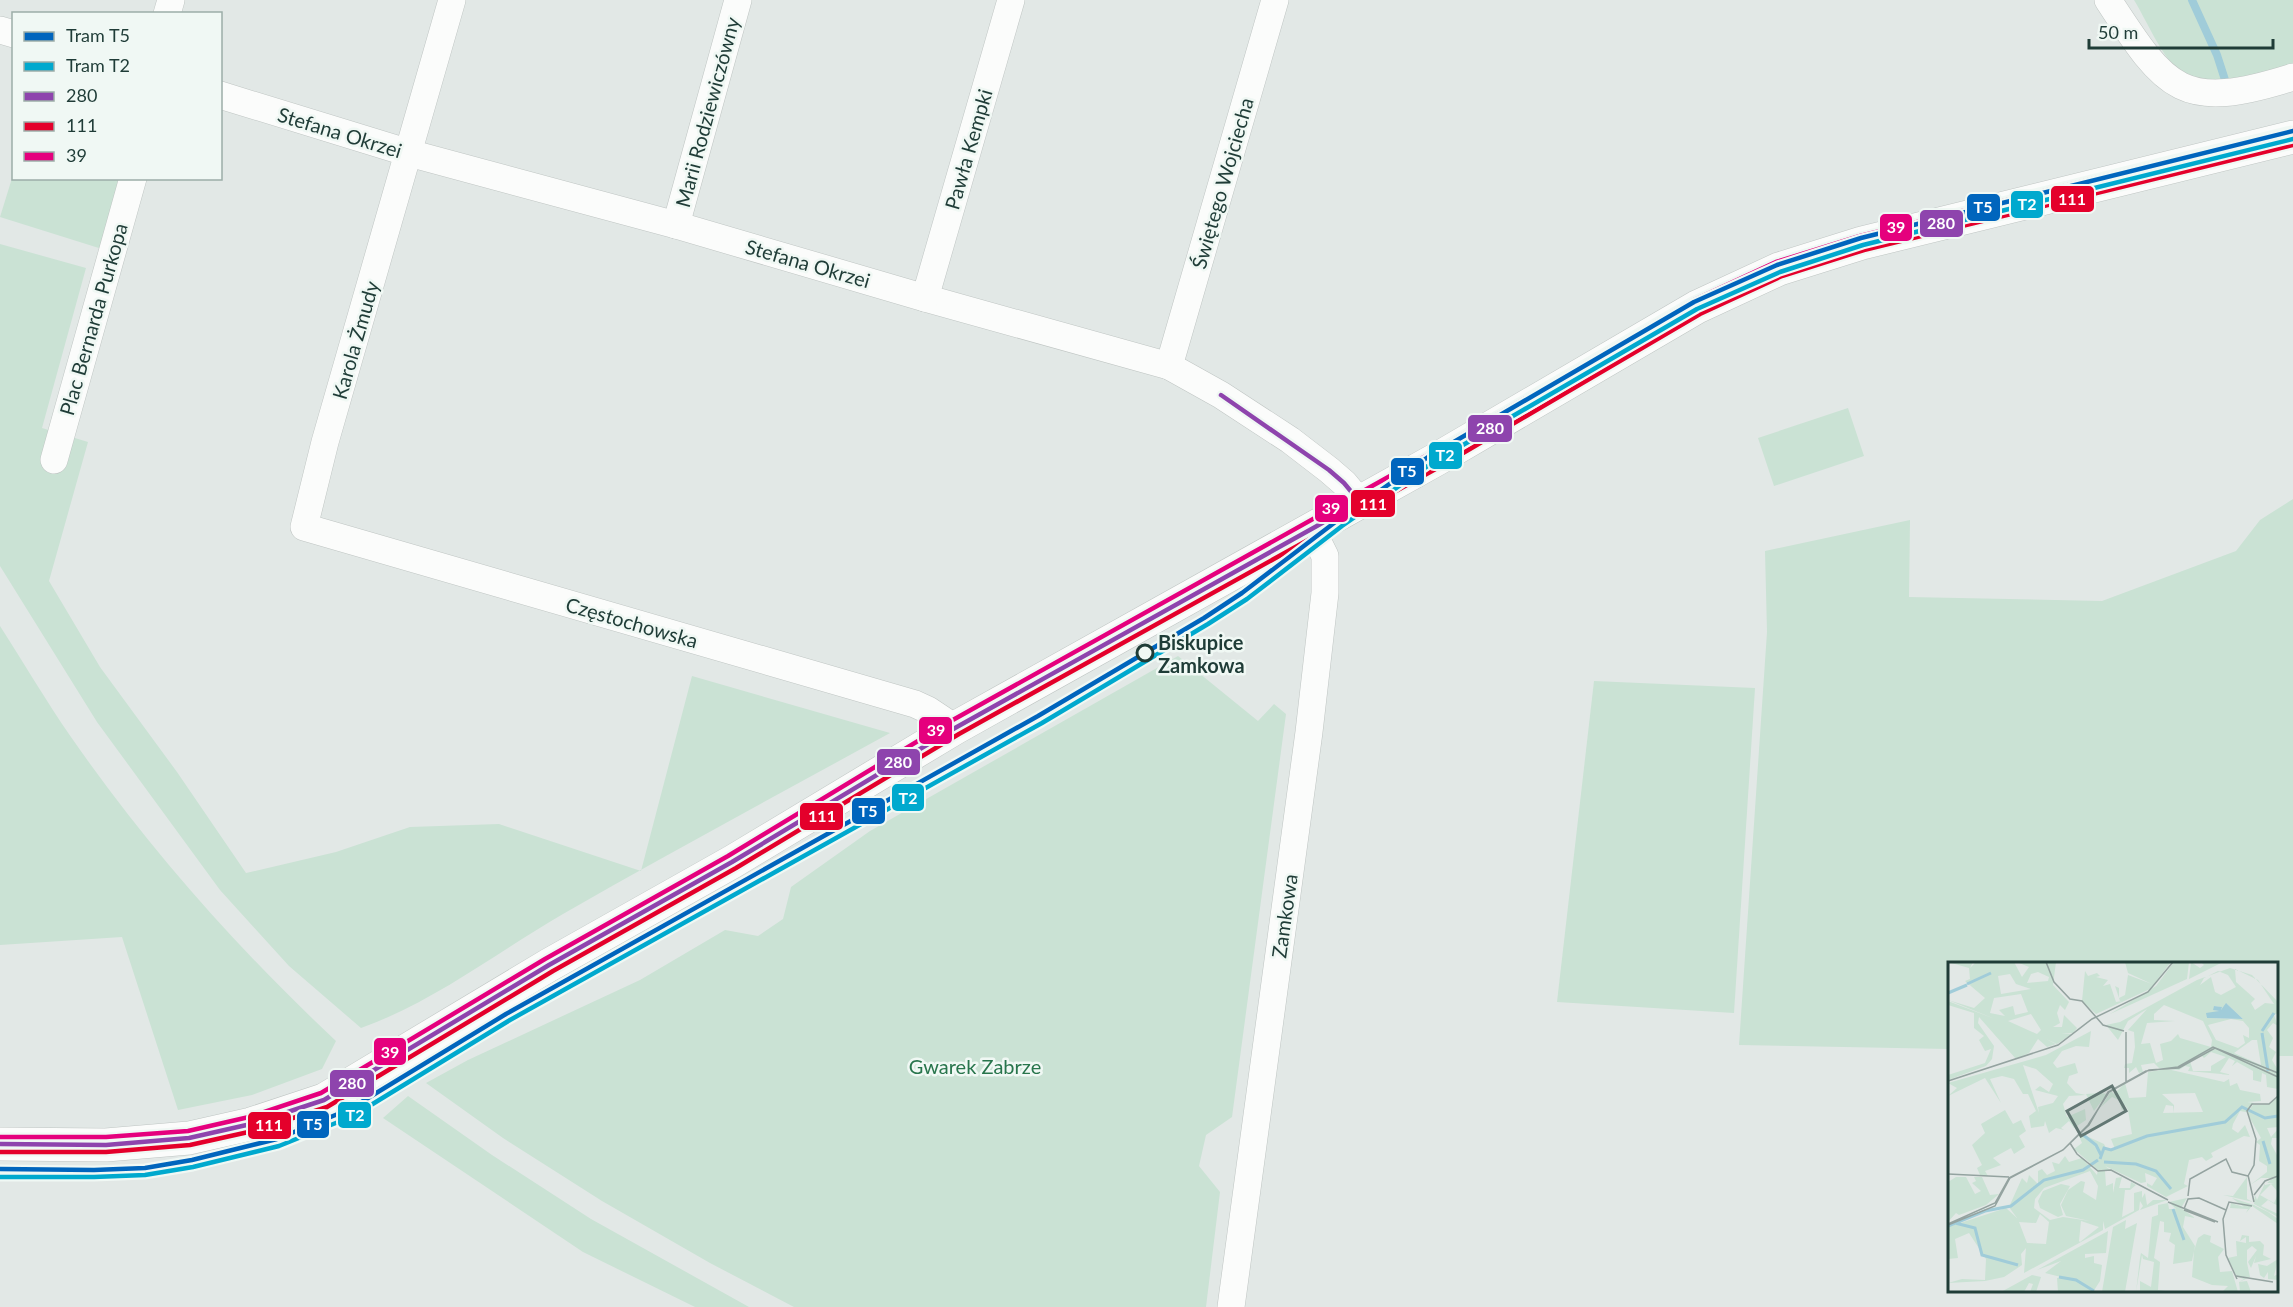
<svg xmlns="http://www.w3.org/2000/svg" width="2293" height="1307" viewBox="0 0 2293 1307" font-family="Lato,sans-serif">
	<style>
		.green { fill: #cae2d4 }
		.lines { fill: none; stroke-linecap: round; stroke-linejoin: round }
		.stream { stroke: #a0ccd9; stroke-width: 8 }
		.minor-casing { stroke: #bfc5c3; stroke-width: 28 }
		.tertiary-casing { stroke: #bfc5c3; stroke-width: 34 }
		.minor { stroke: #fbfcfb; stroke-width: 27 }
		.tertiary { stroke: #fbfcfb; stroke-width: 33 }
		.bus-1-casing { stroke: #f0f8f4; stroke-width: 9 }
		.bus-2-casing { stroke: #f0f8f4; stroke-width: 9 }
		.bus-3-casing { stroke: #f0f8f4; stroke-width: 9 }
		.bus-1 { stroke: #8e44ad; stroke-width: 4.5 }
		.bus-2 { stroke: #e4002b; stroke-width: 4.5 }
		.bus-3 { stroke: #e5007d; stroke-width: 4.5 }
		.tram-1-casing { stroke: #f0f8f4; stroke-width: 9 }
		.tram-2-casing { stroke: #f0f8f4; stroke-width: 9 }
		.tram-1 { stroke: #0065bd; stroke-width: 4.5 }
		.tram-2 { stroke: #00a9ce; stroke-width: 4.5 }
		.stop-dot { fill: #f0f8f4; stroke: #1f3c37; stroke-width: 3 }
		.labels { text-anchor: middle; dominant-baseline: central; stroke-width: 5; stroke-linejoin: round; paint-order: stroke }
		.street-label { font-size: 20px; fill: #1f3c37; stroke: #f0f8f4 }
		.stop-label { font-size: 20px; font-weight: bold; fill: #1f3c37; stroke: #f0f8f4; text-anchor: start }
		.park-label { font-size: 20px; fill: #28754c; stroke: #f0f8f4 }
		.inset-river { fill: none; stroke: #a0ccd9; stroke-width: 3 }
		.inset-road { fill: none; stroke: #94a3a0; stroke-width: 1.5 }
		.view { fill: #637874; fill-opacity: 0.15; stroke: #637874; stroke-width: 3 }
		.inset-edge { fill: none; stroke: #1f3c37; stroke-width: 3 }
		.line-badge { stroke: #f0f8f4; stroke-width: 2 }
		.badge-label { font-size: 16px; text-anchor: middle; font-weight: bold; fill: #fff }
	</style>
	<rect width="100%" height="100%" fill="#e2e8e6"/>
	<g class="green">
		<path d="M2134 0H2293V68C2258 77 2208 92 2176 67 2163 58 2144 16 2134 0Z"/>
		<polygon points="13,175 14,178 122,179 102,249 0,217"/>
		<path d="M0 244 86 268 42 428 88 442 49 581 100 667 177 772 246 873 336 852 410 827 499 824 641 871 692 676 890 733C781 793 671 852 563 914 496 953 434 1002 361 1028L289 966 220 890 97 722 0 566Z"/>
		<polygon points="1848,408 1864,456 1774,486 1758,438"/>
		<polygon points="2293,499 2293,1056 2277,1056 2276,964 1950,964 1949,1049 1739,1045 1767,632 1765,551 1910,520 1909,597 2102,601 2236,551 2260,520"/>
		<path d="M0 626C24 663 46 701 71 737 148 848 238 949 336 1041L322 1069 252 1095 178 1110 122 937 0 945Z"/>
		<polygon points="1178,656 1258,721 1274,704 1286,714 1232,1117 1206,1135 1199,1166 1220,1192 1206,1307 794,1307 710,1263 602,1201 503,1138 426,1083 468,1060 640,980 725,930 758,936 783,919 791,887 870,831"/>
		<polygon points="1594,681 1755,688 1734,1013 1557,1002"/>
		<polygon points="408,1096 492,1155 591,1219 749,1307 695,1307 583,1252 383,1118"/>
	</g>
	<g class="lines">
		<polyline class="stream" points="2192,0 2217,55 2227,86"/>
		<g class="minor-casing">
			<g id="minor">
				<polyline points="452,0 325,442 304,527 915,704 928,710 955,728"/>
				<path d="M2108 0C2167 91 2182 112 2293 77"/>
				<polyline points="167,14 171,0"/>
				<polyline points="0,30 14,34"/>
				<polyline points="220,95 409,153 676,225 925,298 1169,366 1221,395 1290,440 1329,470 1344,483 1359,501"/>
				<polyline points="676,225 738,0"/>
				<polyline points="925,298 1011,0"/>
				<polyline points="1169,366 1275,0"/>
				<polyline points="54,460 133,178"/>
				<polyline points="1231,1307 1309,732 1325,593 1325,556 1311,528"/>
			</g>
		</g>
		<g class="tertiary-casing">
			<polyline id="tertiary" points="0,1144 106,1145 189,1138 251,1124 324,1100 549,965 732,862 955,728 1437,459 1697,307 1779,269 1862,243 2293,137"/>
		</g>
		<use href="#minor" class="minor"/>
		<use href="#tertiary" class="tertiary"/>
		<g class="bus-1-casing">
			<g id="bus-1">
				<polyline points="1221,395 1329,470 1344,483 1359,501"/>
				<polyline points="0,1144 106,1145 189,1138 251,1124 324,1100 549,965 732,862 955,728 1437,459 1697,307 1779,269 1862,243 2293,137"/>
			</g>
		</g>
		<g class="bus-2-casing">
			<polyline id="bus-2" points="0,1152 106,1152 190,1145 253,1131 327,1107 553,971 736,868 959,734 1441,466 1700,314 1782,276 1864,250 2293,145"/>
		</g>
		<g class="bus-3-casing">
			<polyline id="bus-3" points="0,1137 106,1137 188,1131 249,1117 321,1093 545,959 728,856 951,721 1433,452 1694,300 1776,262 1860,236 2291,130"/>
		</g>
		<use href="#bus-1" class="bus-1"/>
		<use href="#bus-2" class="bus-2"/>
		<use href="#bus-3" class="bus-3"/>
		<g class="tram-1-casing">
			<polyline id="tram-1" points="0,1169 94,1170 145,1168 192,1160 277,1139 350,1109 506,1014 1038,716 1204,618 1242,593 1338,520 1428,457 1694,302 1777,265 1861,238 2293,131"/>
		</g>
		<g class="tram-2-casing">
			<polyline id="tram-2" points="0,1177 94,1177 145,1175 193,1167 279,1146 353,1116 510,1020 1042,723 1208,624 1247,599 1342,526 1432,463 1697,309 1780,272 1863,245 2293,139"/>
		</g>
		<use href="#tram-1" class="tram-1"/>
		<use href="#tram-2" class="tram-2"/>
	</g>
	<circle class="stop-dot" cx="1145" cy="653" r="8"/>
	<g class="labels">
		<g class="street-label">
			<text transform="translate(707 112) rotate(-75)">Marii Rodziewiczówny</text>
			<text transform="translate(340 132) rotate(17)">Stefana Okrzei</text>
			<text transform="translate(968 149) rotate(-74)">Pawła Kempki</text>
			<text transform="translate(1222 183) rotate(-74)">Świętego Wojciecha</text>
			<text transform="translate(808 263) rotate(16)">Stefana Okrzei</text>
			<text transform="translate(93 319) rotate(-74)">Plac Bernarda Purkopa</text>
			<text transform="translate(355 340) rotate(-74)">Karola Żmudy</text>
			<text transform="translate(632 622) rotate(16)">Częstochowska</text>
			<text transform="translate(1284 916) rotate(-82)">Zamkowa</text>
		</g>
		<g class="stop-label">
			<text x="1158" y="642">Biskupice<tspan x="1158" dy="23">Zamkowa</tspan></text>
		</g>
		<g class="park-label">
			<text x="975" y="1066">Gwarek Zabrze</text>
		</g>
	</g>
	<g transform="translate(1948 962)">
		<rect width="330" height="330" fill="#e2e8e6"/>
		<path d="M0 0H25L22 6 28 0H66L74 15 81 5 69 0H108L105 23 121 40 117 48 112 43 109 51 112 61 105 65H114L116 53 129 66 125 71 113 72H124L109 82 98 77 108 82 99 85 90 77 81 91 68 97 31 55 30 61 46 84 44 97 38 104 0 118V113L37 101 43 87 37 89 31 78 36 74 26 66V51L0 43V39L47 57 0 38 26 46 37 36 17 19 22 17 21 6ZM90 10 101 15 100 19 79 21 83 12ZM62 12 68 22 83 27 53 32 50 14ZM73 32 80 50 67 53 65 44 51 48 57 54 42 51 46 36ZM83 52 93 68 89 72 60 59ZM177 0H223L202 27 148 52 134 39 137 9 140 14 149 11 152 14 148 15 160 18 155 24 162 22 168 40 174 39H172L167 24 171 26V36L177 33 180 13 204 22 180 11ZM226 0H241L239 17 162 52 208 24ZM243 0 252 6 256 3 253 0H275L241 17ZM282 6 304 13 330 40V51L326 53 330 64 325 61 319 68 325 76 321 85 328 90 324 98 330 108V127L319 125 318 113 314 111 313 120 305 118V109L289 100 284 104 287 99 281 96 272 110 284 113 240 109 242 105 237 104 231 108 211 106 206 101 193 103 195 110 191 111 188 105 181 111V106H176L177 102 184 101 187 85 186 70 180 68 199 47 180 59 170 78 158 63 172 60 249 18ZM287 7 310 18 326 42 317 41 307 48 303 41 307 37 288 20ZM270 9 280 13 288 25 273 33 267 30 263 15 252 23 256 16ZM279 42 295 57 258 56 271 49 266 48V44L273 45V48ZM216 43 255 59 264 78 263 85 232 76 230 72 223 79 212 82 215 98 208 101 202 81 193 82 199 61 227 59 206 58V52ZM283 57 295 59 301 66V76L295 73 297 81 290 86 268 78 260 63ZM304 78H309L313 103 286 91ZM263 90 278 95 263 104V109H245L242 99 252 92 256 96ZM143 69 141 85 128 84 114 89 105 101 109 106 127 101 130 111 121 114 119 121 128 131 138 133 121 134 115 142 119 155 137 147 138 158 126 166 121 159 113 166 116 168 108 166 101 171 97 159 96 164 83 166 81 154 88 149 80 132H75L66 117 54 114 42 117 53 141 37 116 0 134 9 126 0 121 98 93ZM75 103 88 107 105 122 101 130 92 124 87 128 110 134 105 141 90 145 91 151ZM219 107 276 120 281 117 282 124 289 121 292 128 312 132 313 139 299 140 306 141 298 150 292 149 285 162 284 167 290 171 297 163 302 175 296 174 263 191 265 195 258 199 254 195 241 198 236 222 240 224 218 235 199 224V221L204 224 209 216 197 211 198 220 193 221 157 204 164 209H157L158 224 165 221V231L168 216 174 215 171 226H182L183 220 188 223 182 228H177L174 255 186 249V231L194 229V236L197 231 199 243 205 238H219L192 248 195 244 192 239 191 248 157 267 155 259V268L76 311 78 286 73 292 74 303 56 315 37 319 0 321 14 317 37 318 38 297 21 271 7 277 10 296 0 297V265L58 246 69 256 61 245 74 216 79 221 81 213 90 222V209L94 207 99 213 107 209 104 200 111 202 117 194 121 200 134 196 149 213 150 208 126 187 134 181 131 174 134 172 156 182 159 188 167 187 163 177 184 172 180 148 177 143 174 149 171 138 164 135 153 145 163 129 166 132 177 121 181 136 198 135 200 110ZM247 131 255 150 215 151 218 143 225 144 226 151V143L214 132ZM142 209 150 224 148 238 135 230 137 220 133 219 120 228 113 243 118 254 142 259 115 255 102 258 86 246 87 237 96 226ZM92 252 101 260 98 282 79 281 71 260 88 261ZM133 259 151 265 132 280 131 279ZM138 132 153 131 159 132 146 149ZM330 135V165L319 166 323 175 330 167V176H324L323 182 329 193 330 230 323 222 312 233 326 241 330 232V244L320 238 313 244 330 252V255L306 242 307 233 309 238 317 221V223L326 221H319L325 216H313L302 223 319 210V204L311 199 312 183 308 180 313 176 299 151 305 143 321 142ZM57 148 65 162 73 158 78 169 71 174 77 185 66 192 63 186 45 196 53 203 37 209 40 214 32 213 29 206 34 203 24 183 37 171 33 162ZM8 215H18L27 232 33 229 24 221 28 219 26 215H34L42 233 51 232 38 243 11 253 8 251 0 260V220ZM299 215V237L305 240 275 233 285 234ZM113 222 122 224 112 242 115 253 110 255 92 246 90 239 95 229ZM239 236 233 246 247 256 237 254 235 265 247 284 244 299 225 302 227 283 221 279 223 271 216 270V260L212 259 206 296 212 300 210 328 225 330H192V319L203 325 206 300 195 297 194 293 188 330 192 296 193 291 200 296 204 255 210 253V243L220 241 221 247H228L221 240ZM284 236 306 243 320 250 330 257V262L304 244 298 251 300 247 282 246 283 241 296 245ZM178 258 177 267 189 261 177 330H154L165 265ZM160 269 158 291 137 292V296L146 294V301L154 303 152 319 145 330H110L109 316 113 315 97 311 113 299 89 308ZM256 272 263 274 262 280 276 287 270 295 272 310 284 309 290 330H274L280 324 264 323 244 315 246 289 250 276ZM294 273 301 274V280L312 279 316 283 315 293 323 297 306 301 308 294 303 306 300 300 309 288 304 284 299 288V301L302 315 291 320 299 319 303 330 292 329 291 320 296 317 289 315 280 296 289 294 288 279 298 281V275L292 279ZM330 297 326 314 330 312V318L320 317V310L316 316 312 313 310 302 319 304ZM84 313 93 315 88 330H82L85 322 81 321 76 330H53Z" fill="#cae2d4" fill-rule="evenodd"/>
		<path d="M278 41 295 57 259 56 258 51 271 49 265 48 266 44 274 45 273 48Z" fill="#a0ccd9"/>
		<path class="inset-river" d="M19 22 43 11M0 31 19 23M314 69 326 51M314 71 320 109M134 172 148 183 153 193M315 179 322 202M152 197 156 186 163 188 199 174 277 160 294 145 317 156 330 154M156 200 188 202 208 209 223 227M225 247 236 278M7 261 27 266 34 293 70 303M0 264 37 249 63 244 96 218 135 208 150 198M111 315 128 318 146 329"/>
		<path class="inset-road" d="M98 0 106 20 122 37 134 39 155 63 176 69M178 70V120M0 119 110 83 144 57 200 30 225 0M122 181 129 192 150 209 163 208 220 238M0 212 61 215M300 213 306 240M300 214 306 203 308 177 299 149 304 142H321L330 134M61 216 115 188 140 163 161 130 201 108 231 106 267 86 330 115M306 233 317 219 330 214M240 234 242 217 278 197 284 210 300 214M220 240 270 260M236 247 240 237 251 236 278 248M236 248 267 260M0 262 47 241 61 216M0 263 47 244 62 216 115 188 141 163 160 130 198 109 230 105 265 85 330 111M288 314 325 320M289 317 278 293 275 257 281 240 304 244"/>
		<path class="view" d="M164 124 178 149 133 174 119 149Z"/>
		<rect width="330" height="330" class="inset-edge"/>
	</g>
	<g class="line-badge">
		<rect x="2050" y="185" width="45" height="28" rx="6" fill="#e4002b"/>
		<rect x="2010" y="190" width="34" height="29" rx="6" fill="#00a9ce"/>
		<rect x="1966" y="193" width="35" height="29" rx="6" fill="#0065bd"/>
		<rect x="1919" y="209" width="45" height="29" rx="6" fill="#8e44ad"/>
		<rect x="1879" y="213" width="34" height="29" rx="6" fill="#e5007d"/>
		<rect x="1467" y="414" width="46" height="29" rx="6" fill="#8e44ad"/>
		<rect x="1428" y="441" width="35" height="29" rx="6" fill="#00a9ce"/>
		<rect x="1390" y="457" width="35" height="29" rx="6" fill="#0065bd"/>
		<rect x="1350" y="489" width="46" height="29" rx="6" fill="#e4002b"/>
		<rect x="1314" y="494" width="35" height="29" rx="6" fill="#e5007d"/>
		<rect x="918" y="716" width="35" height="29" rx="6" fill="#e5007d"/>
		<rect x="876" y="748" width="45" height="28" rx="6" fill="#8e44ad"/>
		<rect x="891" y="783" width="34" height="29" rx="6" fill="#00a9ce"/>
		<rect x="851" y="797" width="35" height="28" rx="6" fill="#0065bd"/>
		<rect x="799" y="802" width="45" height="29" rx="6" fill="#e4002b"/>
		<rect x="373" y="1037" width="34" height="29" rx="6" fill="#e5007d"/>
		<rect x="329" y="1069" width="46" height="29" rx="6" fill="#8e44ad"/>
		<rect x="337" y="1101" width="35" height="28" rx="6" fill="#00a9ce"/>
		<rect x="296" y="1110" width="34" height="29" rx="6" fill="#0065bd"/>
		<rect x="247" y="1111" width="45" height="29" rx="6" fill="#e4002b"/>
	</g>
	<g class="badge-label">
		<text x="2072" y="205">111</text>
		<text x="2027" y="210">T2</text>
		<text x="1983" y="213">T5</text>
		<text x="1941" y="229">280</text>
		<text x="1896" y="233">39</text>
		<text x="1490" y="434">280</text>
		<text x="1445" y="461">T2</text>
		<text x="1407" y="477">T5</text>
		<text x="1373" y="510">111</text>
		<text x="1331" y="514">39</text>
		<text x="936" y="736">39</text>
		<text x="898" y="768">280</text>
		<text x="908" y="804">T2</text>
		<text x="868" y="817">T5</text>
		<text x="822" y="822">111</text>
		<text x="390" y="1058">39</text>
		<text x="352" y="1089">280</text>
		<text x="355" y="1121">T2</text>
		<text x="313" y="1130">T5</text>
		<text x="269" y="1131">111</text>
	</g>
	<rect x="12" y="12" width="210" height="168" fill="#f0f8f4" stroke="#9cada8" stroke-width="1.5"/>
	<rect x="24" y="32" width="30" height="9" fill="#0065bd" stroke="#9cada8" stroke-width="1.5"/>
	<text x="66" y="42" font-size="18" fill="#1f3c37">Tram T5</text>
	<rect x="24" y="62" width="30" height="9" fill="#00a9ce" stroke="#9cada8" stroke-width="1.5"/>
	<text x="66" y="72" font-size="18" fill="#1f3c37">Tram T2</text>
	<rect x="24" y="92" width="30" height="9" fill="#8e44ad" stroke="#9cada8" stroke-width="1.5"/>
	<text x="66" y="102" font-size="18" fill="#1f3c37">280</text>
	<rect x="24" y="122" width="30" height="9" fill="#e4002b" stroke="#9cada8" stroke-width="1.5"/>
	<text x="66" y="132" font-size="18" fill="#1f3c37">111</text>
	<rect x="24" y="152" width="30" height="9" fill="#e5007d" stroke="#9cada8" stroke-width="1.5"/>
	<text x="66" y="162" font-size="18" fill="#1f3c37">39</text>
	<path d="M2089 39v9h184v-9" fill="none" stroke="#1f3c37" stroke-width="3"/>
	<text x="2098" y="39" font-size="18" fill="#1f3c37" stroke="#f0f8f4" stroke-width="4.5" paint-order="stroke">50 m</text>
</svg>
